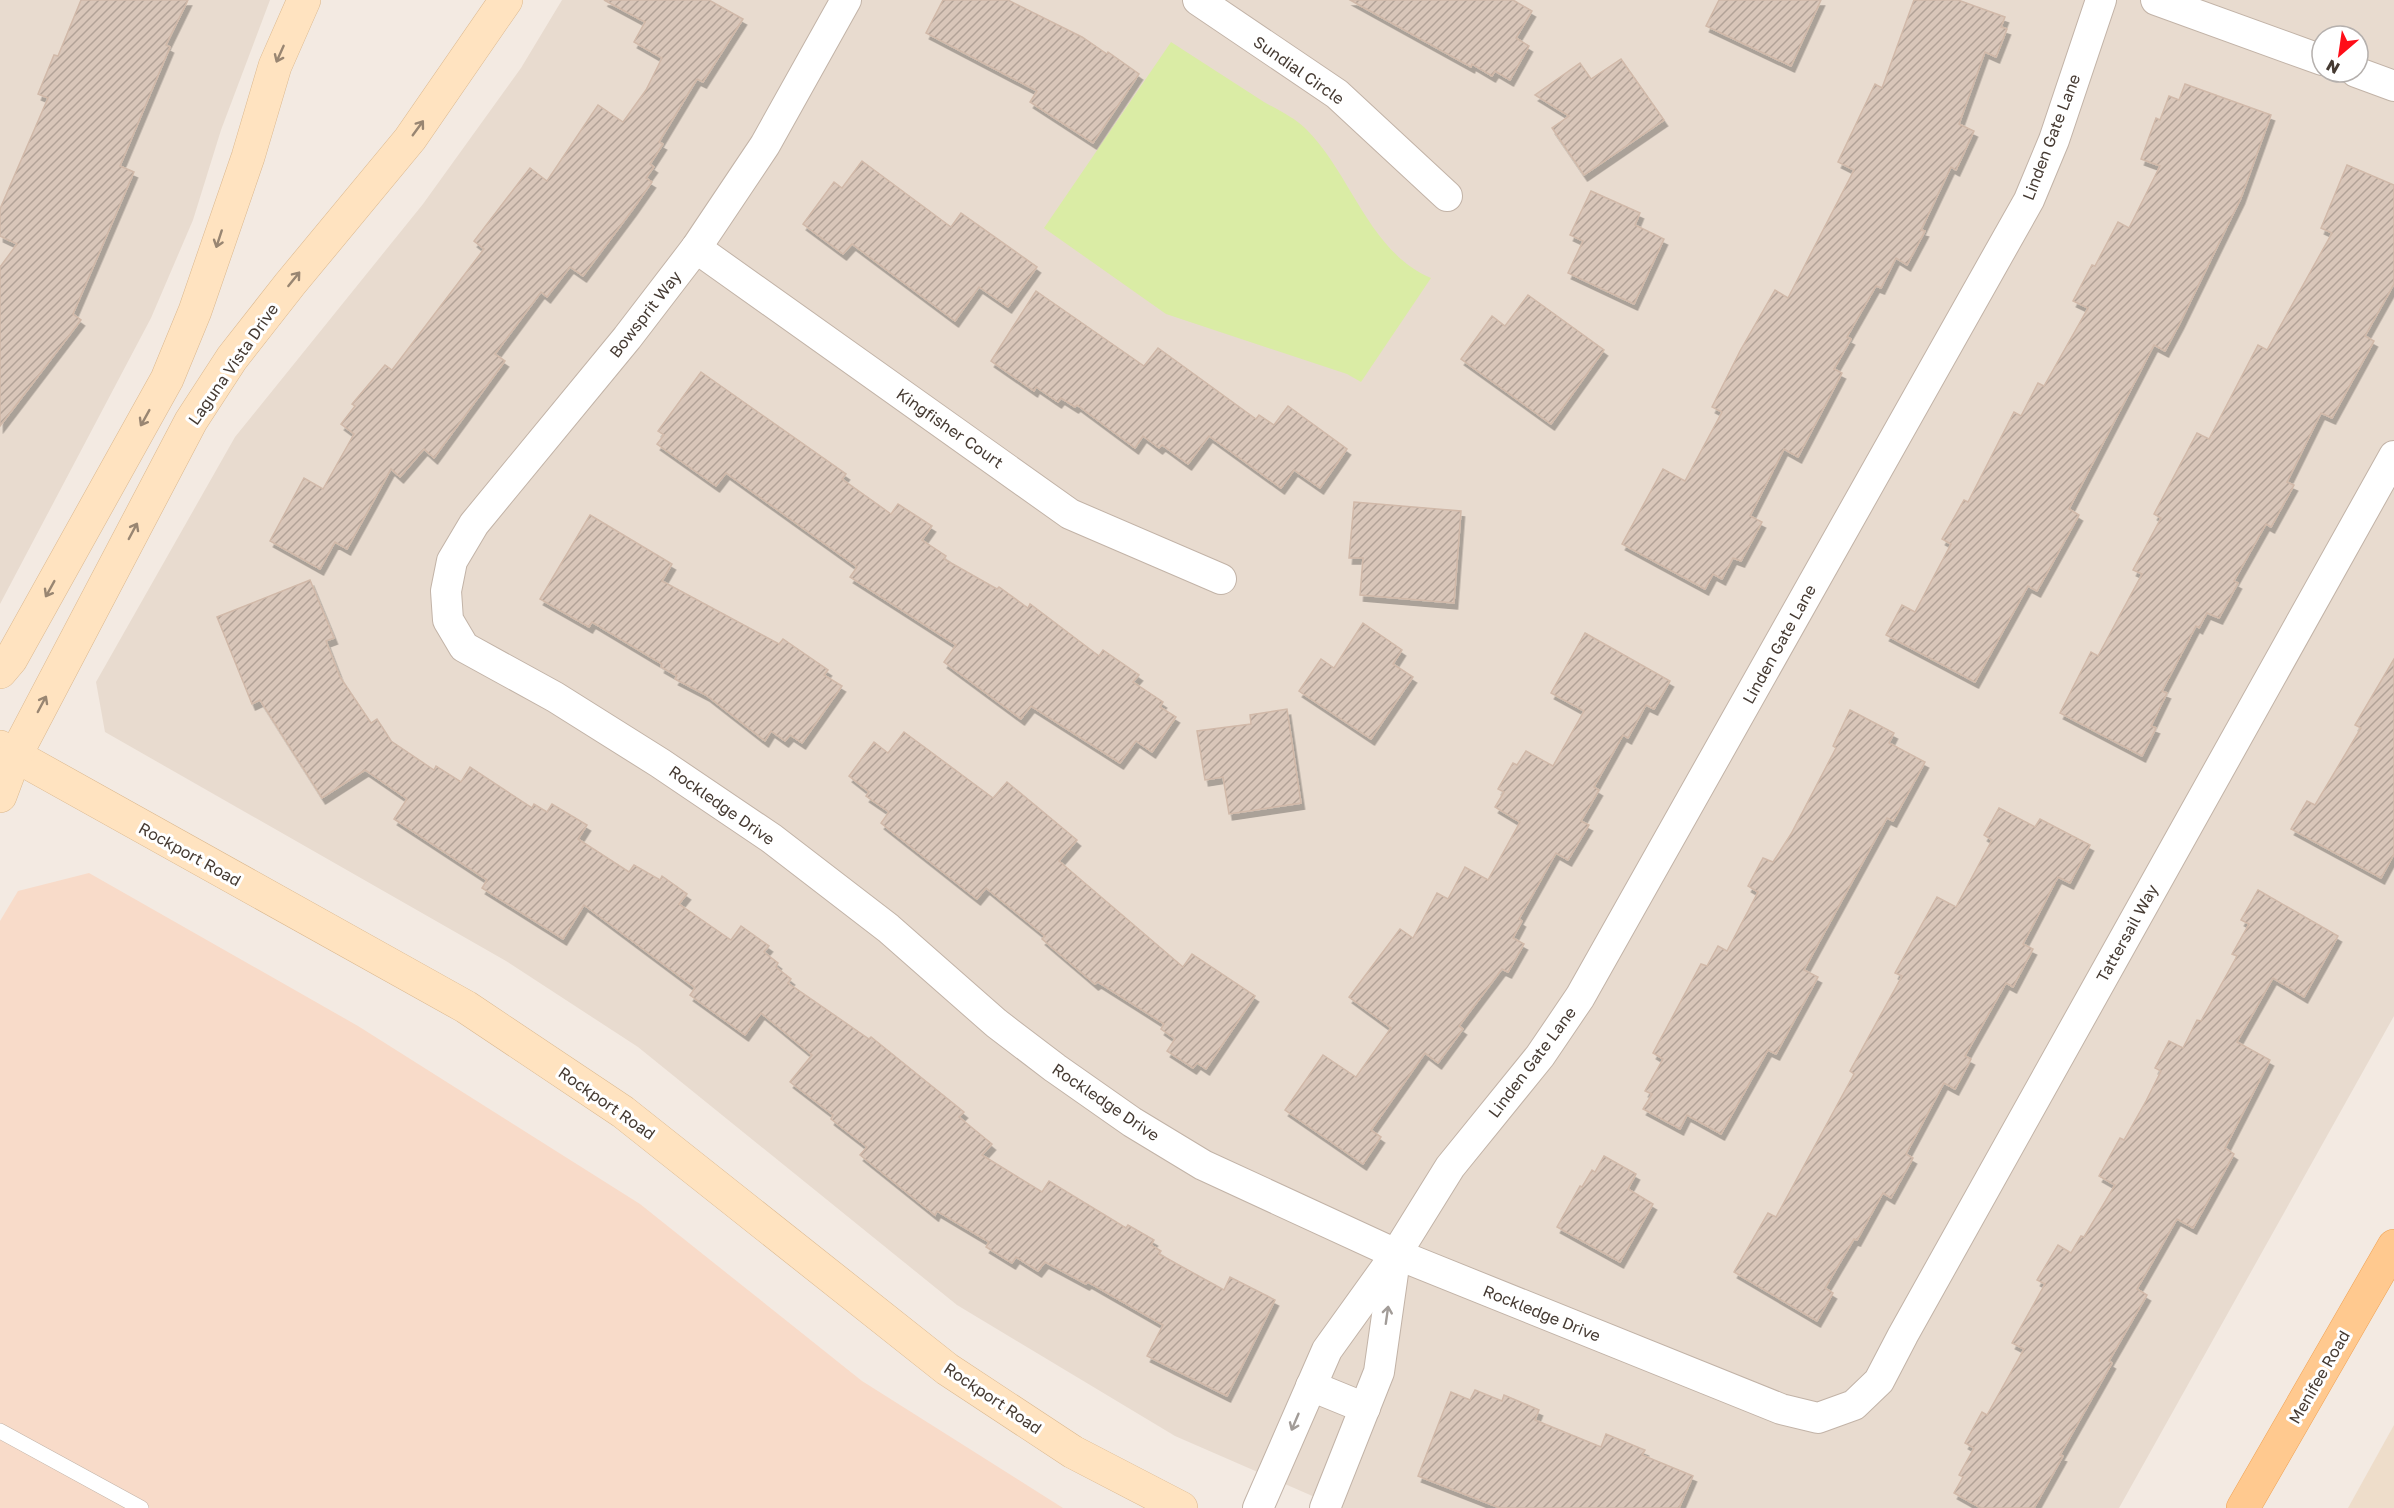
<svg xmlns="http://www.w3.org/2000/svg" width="2394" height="1508" viewBox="0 0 2394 1508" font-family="'Golos Text',sans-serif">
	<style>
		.residential { fill: #e8dbcf; fill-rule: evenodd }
		.commercial { fill: #f8dbc9 }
		.education { fill: #eeddca }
		.park { fill: #daeca5 }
		.building { fill: url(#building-hatch); stroke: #d1b9a9; stroke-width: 1.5; filter: url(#shadow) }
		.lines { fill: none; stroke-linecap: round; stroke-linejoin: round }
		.lane-casing { stroke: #c2b3a7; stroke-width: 16 }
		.street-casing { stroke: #c2b3a7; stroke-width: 32 }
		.secondary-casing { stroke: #dbb88e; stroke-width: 34 }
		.primary-casing { stroke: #f0a253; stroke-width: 34 }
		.lane { stroke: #fff; stroke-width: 15 }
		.street { stroke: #fff; stroke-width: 30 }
		.secondary { stroke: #ffe3c0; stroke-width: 33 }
		.primary { stroke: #ffc98f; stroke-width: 33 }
		.oneway { stroke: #998672 }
		.oneway2 { stroke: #a29c98 }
		.labels { text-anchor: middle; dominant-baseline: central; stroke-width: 6; stroke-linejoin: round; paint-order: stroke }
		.street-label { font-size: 16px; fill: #453a32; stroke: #fff }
	</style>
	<defs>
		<pattern id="building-hatch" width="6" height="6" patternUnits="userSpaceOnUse" patternTransform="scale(1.5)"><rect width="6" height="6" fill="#d9c6b9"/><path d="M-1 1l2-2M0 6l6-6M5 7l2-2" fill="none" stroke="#b2a297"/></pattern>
		<filter id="shadow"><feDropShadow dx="3.5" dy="6" stdDeviation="0" flood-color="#0004"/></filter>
	</defs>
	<rect width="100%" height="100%" fill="#f3eae2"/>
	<g class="residential">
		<polygon points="0,0 270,0 221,130 193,220 151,318 0,604"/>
		<path d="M562 0H2394V1016L2119 1508H1340L1175 1436 957 1305 638 1047 506 961 105 732 96 682 235 437 423 204 521 68ZM2322 36H2358V72H2322Z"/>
	</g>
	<polygon class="commercial" points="89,873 358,1026 640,1204 862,1381 1063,1508 0,1508 0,921 18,891"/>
	<polygon class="education" points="2394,1425 2394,1508 2348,1508"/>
	<path class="park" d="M1171 42C1202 62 1233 82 1264 102 1278 110 1295 118 1306 129 1352 175 1369 252 1431 278L1361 382 1347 374 1166 314 1044 228Z"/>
	<g class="building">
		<polygon points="81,0 188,0 166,45 170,47 120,166 134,172 73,314 81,320 0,426 0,267 17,244 0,236 0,209 48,98 38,94 54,55 58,56"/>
		<polygon points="604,0 709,0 743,19 703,82 697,79 659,142 663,144 650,164 654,167 646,178 652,182 633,209 583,276 570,267 547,297 541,292 495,354 505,361 434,458 424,449 400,477 391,469 347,549 335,542 320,569 270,541 304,478 323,489 354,434 341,424 355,406 352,404 385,365 392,370 484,249 474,241 530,168 547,181 598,105 623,122 646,90 662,58 634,42 645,22"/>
		<polygon points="943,0 1008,0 1082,37 1107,54 1108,52 1139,74 1093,143 1030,102 1037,91 926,33"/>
		<polygon points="1350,0 1513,0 1532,11 1516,38 1529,46 1510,80 1495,71 1492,76 1472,64 1471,67"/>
		<polygon points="1719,0 1821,0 1791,66 1706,26"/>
		<polygon points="1914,0 1958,0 2005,17 2001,27 2007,29 1996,57 1985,52 1959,124 1974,131 1956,170 1951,167 1921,230 1925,231 1907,265 1896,258 1881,288 1876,286 1847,337 1851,339 1834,369 1842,373 1798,457 1784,449 1750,516 1762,522 1741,561 1733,558 1722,579 1713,574 1705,589 1622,544 1663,469 1685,481 1722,412 1712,407 1740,351 1775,290 1788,298 1854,170 1838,162 1875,84 1882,88"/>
		<polygon points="1621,59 1664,120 1584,175 1552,128 1569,116 1535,95 1580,63 1591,79"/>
		<polygon points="2185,84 2271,115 2241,198 2180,323 2165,351 2154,345 2069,509 2079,515 2037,591 2028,586 1975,682 1886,635 1902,605 1915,612 1951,544 1942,539 1964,500 1968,502 2014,412 2021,416 2038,383 2044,386 2088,308 2073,301 2092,265 2095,266 2118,222 2129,228 2160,166 2141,159 2156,118 2160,120 2169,96 2179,100"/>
		<polygon points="862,161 951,227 961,213 1037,267 1008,307 979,287 955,321 852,244 843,254 803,224 834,182 842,188"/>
		<polygon points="2347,165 2394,185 2394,284 2365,336 2374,341 2332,418 2321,413 2287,482 2294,485 2271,527 2266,524 2234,581 2238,583 2219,618 2207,613 2199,628 2196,626 2162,691 2167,693 2151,726 2156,728 2142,756 2060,713 2091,652 2098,656 2142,574 2133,570 2161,518 2154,514 2197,433 2209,439 2258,345 2267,350 2332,233 2321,228"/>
		<polygon points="1591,191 1640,213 1635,225 1664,239 1634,304 1568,273 1583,241 1570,235"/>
		<polygon points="1036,291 1144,366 1158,348 1256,419 1259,415 1274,425 1288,406 1347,449 1320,488 1294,470 1281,488 1209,436 1188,464 1162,445 1159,448 1143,436 1135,448 1077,405 1075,407 1061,398 1058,402 1036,387 1034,391 991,361"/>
		<polygon points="1528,295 1604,350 1551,424 1461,359 1492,316 1505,326"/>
		<polygon points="701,372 846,474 842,479 891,514 898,504 932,526 922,540 946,556 944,559 997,589 999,587 1028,608 1030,604 1099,656 1103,650 1139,675 1133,682 1163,702 1160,707 1176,717 1152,752 1136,741 1120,763 1031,706 1021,719 944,662 956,645 850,577 857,567 726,473 716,486 657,444 664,435 658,431"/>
		<polygon points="1354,502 1461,511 1454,603 1360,595 1363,558 1349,558"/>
		<polygon points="590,515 672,564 662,581 779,644 783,639 828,670 824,675 842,686 802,743 790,735 785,741 771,731 765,741 706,695 675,679 677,676 661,667 662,664 592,622 589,627 540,599"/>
		<polygon points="310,580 334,638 326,641 340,677 371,723 377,719 391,741 434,770 436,766 461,782 470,767 532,808 534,804 547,812 552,804 587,825 578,839 629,872 634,865 660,880 662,876 687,894 679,904 731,940 741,926 769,946 764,952 778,963 776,967 791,979 788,983 869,1039 871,1037 964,1112 959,1117 992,1144 982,1155 1042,1192 1049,1181 1126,1228 1128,1225 1154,1240 1151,1245 1161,1251 1159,1254 1224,1290 1230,1277 1275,1300 1227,1396 1147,1356 1163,1325 1088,1282 1086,1284 1045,1262 1038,1271 1016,1257 1012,1263 986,1247 989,1242 937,1211 935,1215 860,1155 867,1147 831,1119 833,1115 790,1082 812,1055 761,1013 745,1035 690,995 695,988 584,905 563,939 482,888 487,880 394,819 407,799 365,770 322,798 260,700 252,704 217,617"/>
		<polygon points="1363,623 1402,650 1393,664 1413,677 1371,739 1299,691 1321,659 1334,668"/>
		<polygon points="1585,633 1670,681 1654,709 1646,705 1628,738 1623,735 1594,787 1599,790 1581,821 1589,825 1568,860 1556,853 1519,919 1522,921 1513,938 1524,944 1508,972 1502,969 1459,1026 1463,1029 1438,1063 1425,1053 1371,1130 1381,1137 1363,1164 1285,1110 1323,1055 1356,1077 1391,1028 1349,997 1400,929 1413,938 1437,893 1448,899 1465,867 1488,880 1520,822 1495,807 1504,792 1498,789 1513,763 1517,765 1526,751 1553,766 1584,711 1551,693"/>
		<polygon points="2394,659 2394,854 2381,878 2291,829 2307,801 2315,805 2361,728 2355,725"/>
		<polygon points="1287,709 1301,803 1229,814 1223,777 1205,780 1197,731 1251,724 1250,715"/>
		<polygon points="1850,710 1894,733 1889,743 1925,762 1893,821 1887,818 1804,970 1818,977 1776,1054 1768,1050 1721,1134 1687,1115 1680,1129 1643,1109 1652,1094 1645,1091 1663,1059 1653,1053 1701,964 1707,966 1718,946 1727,951 1758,892 1748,886 1763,858 1773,862 1791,834 1836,748 1833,746"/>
		<polygon points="904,732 993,798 1007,782 1077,840 1059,861 1183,967 1192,954 1255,996 1206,1069 1197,1063 1193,1068 1167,1051 1175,1039 1161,1029 1164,1024 1098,982 1095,984 1042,939 1045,936 986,888 977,899 881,823 889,812 866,796 869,792 849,776 874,742 888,753"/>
		<polygon points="1999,808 2035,827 2040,819 2090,845 2070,883 2058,877 2023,944 2033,949 2013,987 2006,983 1965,1056 1971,1059 1955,1089 1944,1083 1906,1154 1913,1158 1891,1198 1883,1193 1857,1240 1854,1239 1825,1288 1833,1293 1817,1321 1734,1272 1768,1213 1776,1217 1854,1074 1850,1071 1902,976 1895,973 1937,897 1956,907 1992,840 1984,835"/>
		<polygon points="2258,890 2338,936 2304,997 2273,978 2237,1042 2270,1060 2225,1148 2234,1154 2193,1228 2177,1219 2137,1289 2147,1295 2109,1361 2112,1363 2060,1455 2063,1456 2034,1508 1981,1508 1954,1493 1963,1477 1959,1475 1974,1448 1965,1443 1982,1412 1987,1415 2024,1349 2012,1343 2045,1284 2037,1280 2058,1245 2071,1253 2081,1236 2084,1237 2115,1185 2099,1176 2120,1138 2124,1140 2146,1101 2161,1071 2155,1068 2169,1041 2183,1048 2197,1020 2201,1021 2237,956 2232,954 2249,924 2241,920"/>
		<polygon points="1604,1156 1636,1174 1628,1189 1653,1204 1620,1262 1557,1227 1580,1186 1582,1187 1592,1170 1595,1172"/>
		<polygon points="1475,1390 1502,1401 1504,1395 1539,1410 1535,1420 1601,1447 1606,1434 1645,1450 1642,1455 1693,1476 1679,1508 1500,1508 1418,1476 1451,1392 1470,1400"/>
	</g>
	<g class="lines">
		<g class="lane-casing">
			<polyline id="lane" points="0,1431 141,1508"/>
		</g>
		<g class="street-casing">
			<g id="street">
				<polyline points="846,0 765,145 696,248 627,338 474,524 452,561 446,591 448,620 464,647 555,697 660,763 771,838 888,928 996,1023 1055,1068 1132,1122 1203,1165 1396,1254 1781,1409 1818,1418 1854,1405 1879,1381 1903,1335 2394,456"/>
				<polyline points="1198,0 1337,94 1447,196"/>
				<polyline points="2156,0 2322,60"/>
				<polyline points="2356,72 2394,86"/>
				<polyline points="696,248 1070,514 1221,579"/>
				<polyline points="1311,1386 1365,1408"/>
				<polyline points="1258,1508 1327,1350 1396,1254 1450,1167 1540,1056 1580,997 2029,200 2054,140 2101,0"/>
				<polyline points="1325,1508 1379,1372 1395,1259"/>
			</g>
		</g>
		<g class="secondary-casing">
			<g id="secondary">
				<polyline points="0,672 11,659 167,379 195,311 248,157 275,66 304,0"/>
				<polyline points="0,747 466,1007 623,1112 947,1369 1073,1452 1181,1508"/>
				<polyline points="0,796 15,756 191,421 232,358 290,284 410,139 506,0"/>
			</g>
		</g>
		<g class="primary-casing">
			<polyline id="primary" points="2243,1508 2394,1246"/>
		</g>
		<use href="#lane" class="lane"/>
		<use href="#street" class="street"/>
		<use href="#secondary" class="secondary"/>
		<use href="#primary" class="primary"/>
	</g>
	<defs><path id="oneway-shaft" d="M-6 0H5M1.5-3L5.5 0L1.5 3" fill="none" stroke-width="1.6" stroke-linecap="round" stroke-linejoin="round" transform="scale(1.5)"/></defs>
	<g class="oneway">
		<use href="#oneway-shaft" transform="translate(280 54) rotate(114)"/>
		<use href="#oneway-shaft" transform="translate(418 128) rotate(-54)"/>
		<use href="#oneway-shaft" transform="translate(219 239) rotate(108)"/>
		<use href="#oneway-shaft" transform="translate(294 279) rotate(-51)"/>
		<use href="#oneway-shaft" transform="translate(145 418) rotate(119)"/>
		<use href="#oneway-shaft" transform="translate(133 531) rotate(-62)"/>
		<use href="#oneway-shaft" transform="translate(50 589) rotate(119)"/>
		<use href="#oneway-shaft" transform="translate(42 704) rotate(-62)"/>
	</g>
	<g class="oneway2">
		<use href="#oneway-shaft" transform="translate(1387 1315) rotate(-82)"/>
		<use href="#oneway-shaft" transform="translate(1295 1422) rotate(113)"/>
	</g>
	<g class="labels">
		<g class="street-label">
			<text transform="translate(1299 70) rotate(35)">Sundial Circle</text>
			<text transform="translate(2051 137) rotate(-69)">Linden Gate Lane</text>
			<text transform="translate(645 314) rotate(-52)">Bowsprit Way</text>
			<text transform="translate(233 364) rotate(-55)">Laguna Vista Drive</text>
			<text transform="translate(950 428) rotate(35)">Kingfisher Court</text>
			<text transform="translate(1779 644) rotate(-61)">Linden Gate Lane</text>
			<text transform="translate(722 805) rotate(35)">Rockledge Drive</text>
			<text transform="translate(190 854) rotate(29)">Rockport Road</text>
			<text transform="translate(2127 933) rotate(-61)">Tattersail Way</text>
			<text transform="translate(1532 1062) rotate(-53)">Linden Gate Lane</text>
			<text transform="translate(1106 1102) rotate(34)">Rockledge Drive</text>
			<text transform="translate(607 1103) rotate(35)">Rockport Road</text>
			<text transform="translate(1542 1313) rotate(22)">Rockledge Drive</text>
			<text transform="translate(2319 1377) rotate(-60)">Menifee Road</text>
			<text transform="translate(993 1398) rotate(34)">Rockport Road</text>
		</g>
	</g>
	<g transform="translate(2340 54) rotate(209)"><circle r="28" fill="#ffffff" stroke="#b5b0ad" stroke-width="1.5"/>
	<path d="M0-4.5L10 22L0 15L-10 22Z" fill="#ff0d18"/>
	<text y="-9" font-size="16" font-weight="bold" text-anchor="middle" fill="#453a32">N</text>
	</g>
</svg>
